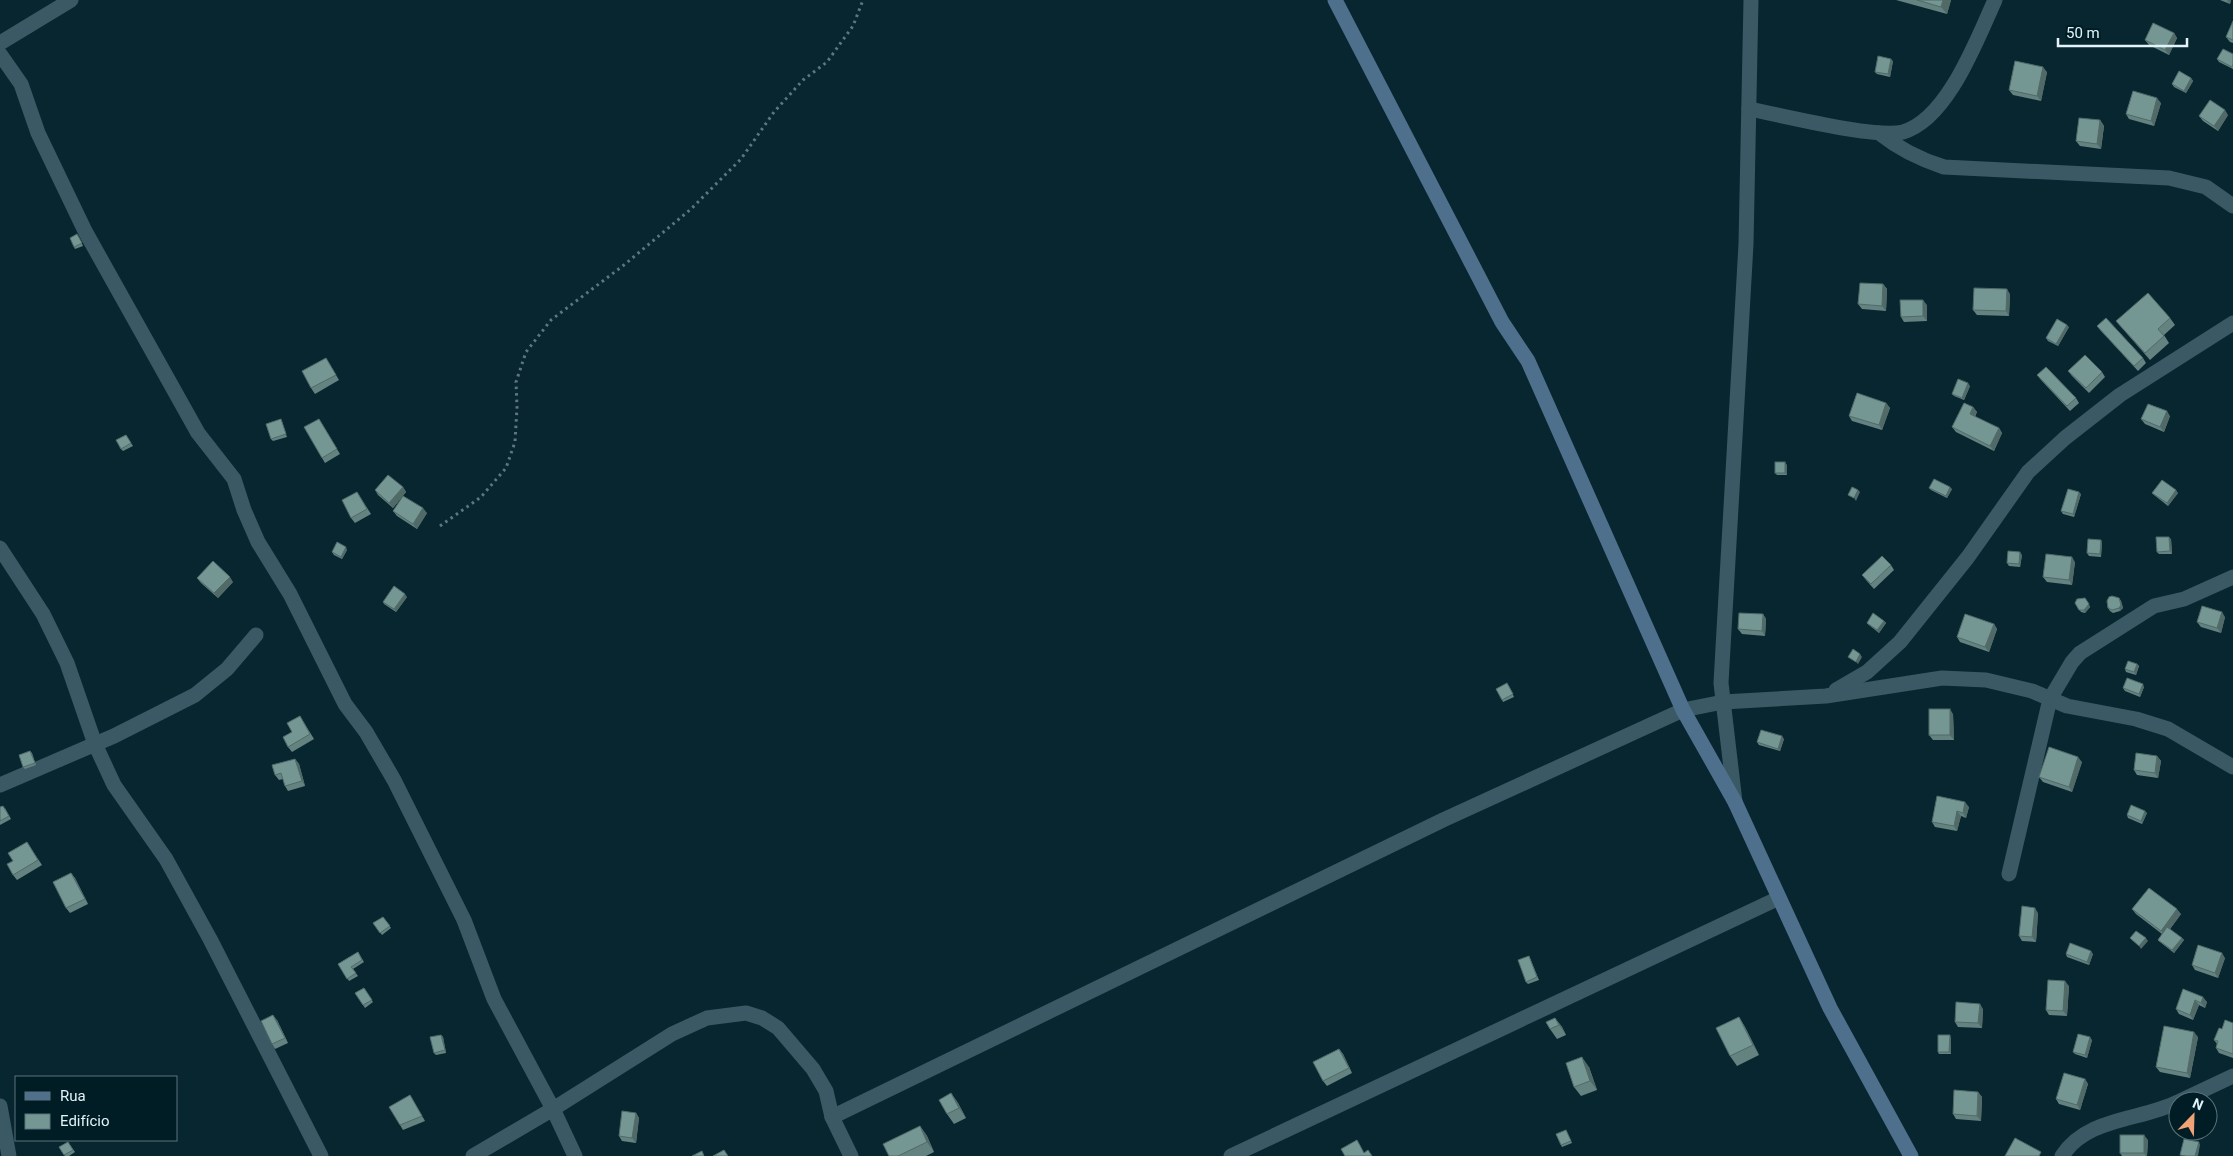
<svg xmlns="http://www.w3.org/2000/svg" width="2233" height="1156" viewBox="0 0 2233 1156" font-family="Roboto,sans-serif">
	<style>
		.lines { fill: none; stroke-linecap: round; stroke-linejoin: round }
		.path { stroke: #5e777f; stroke-width: 3; stroke-dasharray: 2.5 4; stroke-linecap: butt }
		.street { stroke: #3b5964; stroke-width: 15 }
		.secondary { stroke: #4e708c; stroke-width: 15 }
		.wall { fill: #64827f }
		.shaded-wall { fill: #516a68 }
		.building { fill: #749794; stroke: #516a68 }
	</style>
	<rect width="100%" height="100%" fill="#082630"/>
	<g class="lines">
		<polyline class="path" points="440,526 481,497 506,468 515,442 517,407 516,382 526,352 551,320 624,265 691,209 741,159 774,112 803,80 827,62 853,26 863,0"/>
		<g class="street">
			<polyline points="0,43 71,0"/>
			<polyline points="0,54 21,84 38,133 85,231 198,433 234,479 244,510 258,542 290,594 345,704 366,732 394,780 464,920 494,999 553,1109 575,1156"/>
			<path d="M1749 109C1781 115 1876 139 1903 132 1948 119 1977 39 1995 0"/>
			<path d="M1879 133C1899 149 1919 159 1944 167L2169 178 2206 187 2233 206"/>
			<polyline points="0,548 43,614 67,663 95,744 114,785 166,859 210,939 321,1156"/>
			<polyline points="1836,690 1867,672 1900,642 1968,557 2028,472 2065,438 2120,395 2233,323"/>
			<polyline points="0,785 114,736 195,695 227,669 256,635"/>
			<polyline points="1735,802 1721,683 1746,244 1751,0"/>
			<polyline points="2009,874 2050,699 2072,662 2080,653 2154,606 2184,599 2233,577"/>
			<polyline points="2180,1101 2233,1076"/>
			<polyline points="0,1106 9,1156"/>
			<polyline points="832,1117 1443,820 1683,710 1723,702 1826,696 1942,678 1986,680 2032,691 2067,706 2136,719 2168,729 2233,767"/>
			<polyline points="473,1156 553,1109 672,1034 707,1018 746,1013 762,1018 778,1028 813,1069 826,1091 832,1117 851,1156"/>
			<polyline points="1231,1156 1779,898"/>
			<path d="M2062 1156C2087 1117 2140 1121 2178 1102"/>
		</g>
		<polyline class="secondary" points="1335,0 1502,322 1528,361 1683,710 1735,802 1830,1008 1911,1156"/>
	</g>
	<g class="wall">
		<polygon points="1896,0 1951,0 1947,14"/>
		<polygon points="2220,0 2231,0 2230,4"/>
		<polygon points="2233,21 2233,43 2230,42 2226,37"/>
		<polygon points="2174,33 2177,38 2169,55 2149,45 2145,40"/>
		<polygon points="2233,54 2233,69 2219,62 2217,59"/>
		<polygon points="1893,61 1890,77 1877,74 1875,72"/>
		<polygon points="2047,72 2041,101 2013,95 2009,90"/>
		<polygon points="2191,78 2193,81 2186,93 2174,87 2172,84"/>
		<polygon points="2161,103 2154,126 2129,119 2126,114"/>
		<polygon points="2228,115 2218,131 2203,121 2199,116"/>
		<polygon points="2100,120 2104,126 2101,149 2080,146 2076,141"/>
		<polygon points="79,237 83,246 75,249 74,247"/>
		<polygon points="1883,284 1887,289 1886,311 1862,309 1858,304"/>
		<polygon points="2010,294 2009,316 1977,315 1973,310"/>
		<polygon points="1927,305 1927,321 1904,322 1901,317"/>
		<polygon points="2170,318 2175,325 2164,335 2169,343 2150,360 2122,328 2116,321"/>
		<polygon points="2097,326 2143,358 2146,363 2138,371 2101,331"/>
		<polygon points="2069,327 2058,346 2048,341 2046,338"/>
		<polygon points="326,358 339,380 315,394 311,388"/>
		<polygon points="2068,371 2102,372 2105,377 2089,393 2072,376"/>
		<polygon points="2037,375 2076,398 2079,403 2070,411 2041,380"/>
		<polygon points="1970,386 1964,400 1954,396 1952,394"/>
		<polygon points="1886,403 1890,408 1882,430 1852,421 1849,416"/>
		<polygon points="1973,407 1977,412 1975,417 1999,428 2002,433 1994,451 1956,432 1952,427"/>
		<polygon points="2170,416 2164,432 2145,424 2141,419"/>
		<polygon points="319,419 340,454 325,463 322,458"/>
		<polygon points="282,422 287,437 273,441 271,439"/>
		<polygon points="126,435 133,446 123,451 121,449"/>
		<polygon points="1787,465 1787,475 1777,475 1775,473"/>
		<polygon points="403,487 406,492 393,508 378,495 375,490"/>
		<polygon points="1929,488 1952,489 1947,498 1931,490"/>
		<polygon points="357,492 371,514 355,523 351,518"/>
		<polygon points="2152,493 2178,493 2168,506 2154,495"/>
		<polygon points="2081,494 2074,517 2063,514 2061,511"/>
		<polygon points="393,511 427,513 417,529 397,516"/>
		<polygon points="2171,539 2172,554 2159,554 2157,552"/>
		<polygon points="2102,542 2101,557 2089,556 2087,553"/>
		<polygon points="347,550 342,559 334,555 332,552"/>
		<polygon points="2022,555 2020,567 2009,566 2007,563"/>
		<polygon points="2075,562 2072,585 2047,582 2043,577"/>
		<polygon points="1891,565 1894,570 1874,589 1866,580 1862,575"/>
		<polygon points="197,578 233,582 218,598 201,583"/>
		<polygon points="407,597 396,612 384,604 383,602"/>
		<polygon points="2085,598 2090,607 2085,613 2081,612 2075,603"/>
		<polygon points="2119,598 2121,601 2123,608 2120,611 2113,613 2110,611 2108,608"/>
		<polygon points="1763,614 1766,619 1765,636 1742,634 1738,629"/>
		<polygon points="2225,617 2221,633 2201,627 2197,622"/>
		<polygon points="1884,621 1886,623 1879,633 1869,625 1867,623"/>
		<polygon points="1994,624 1997,629 1989,652 1960,642 1957,637"/>
		<polygon points="2137,664 2139,666 2136,675 2126,672 2125,669"/>
		<polygon points="1509,686 1514,697 1503,702 1502,700"/>
		<polygon points="2144,687 2140,697 2125,691 2123,688"/>
		<polygon points="1953,714 1954,740 1933,740 1929,735"/>
		<polygon points="300,716 314,739 292,752 288,747 292,732"/>
		<polygon points="1784,739 1780,751 1759,745 1757,742"/>
		<polygon points="30,751 32,753 36,765 25,769 23,767"/>
		<polygon points="2157,756 2161,761 2158,778 2137,775 2134,770"/>
		<polygon points="295,759 299,764 305,786 288,791 285,786 283,779 279,780 275,775"/>
		<polygon points="2082,762 2072,792 2043,782 2039,777"/>
		<polygon points="0,807 5,808 11,819 0,825"/>
		<polygon points="1969,807 1966,818 1961,816 1957,831 1935,827 1932,822"/>
		<polygon points="2147,813 2142,824 2128,818 2127,815"/>
		<polygon points="30,847 42,865 17,880 13,875 13,861"/>
		<polygon points="71,873 75,878 88,904 70,913 66,908"/>
		<polygon points="2132,909 2181,914 2170,929 2182,938 2184,940 2174,953 2160,942 2158,940 2162,934 2136,914"/>
		<polygon points="2038,913 2036,942 2022,941 2019,936"/>
		<polygon points="383,917 391,928 382,935 373,923"/>
		<polygon points="358,952 364,962 353,969 358,976 349,981 338,964"/>
		<polygon points="2066,954 2093,954 2089,965 2067,957"/>
		<polygon points="1529,956 1539,980 1528,984 1526,982"/>
		<polygon points="2225,958 2218,978 2195,970 2192,965"/>
		<polygon points="2069,986 2067,1016 2049,1015 2046,1010"/>
		<polygon points="364,988 373,1002 365,1008 355,993"/>
		<polygon points="2183,989 2207,1002 2205,1008 2199,1005 2193,1020 2179,1014 2176,1009"/>
		<polygon points="1983,1009 1982,1028 1958,1027 1955,1022"/>
		<polygon points="1739,1017 1745,1027 1759,1055 1737,1066 1730,1056"/>
		<polygon points="1555,1018 1562,1027 1566,1035 1557,1039 1550,1029"/>
		<polygon points="277,1020 288,1043 275,1049 272,1044"/>
		<polygon points="2233,1023 2233,1058 2219,1053 2216,1048 2217,1044 2214,1040 2222,1029"/>
		<polygon points="441,1035 443,1037 446,1053 436,1055 434,1053"/>
		<polygon points="2198,1037 2190,1078 2160,1072 2156,1067"/>
		<polygon points="1951,1038 1951,1054 1939,1054 1938,1052"/>
		<polygon points="2092,1040 2087,1058 2075,1054 2073,1052"/>
		<polygon points="1339,1049 1343,1054 1352,1073 1327,1086 1323,1081"/>
		<polygon points="1589,1067 1597,1090 1581,1096 1574,1087"/>
		<polygon points="2085,1079 2088,1084 2080,1110 2059,1104 2056,1099"/>
		<polygon points="1978,1092 1982,1097 1981,1121 1956,1119 1953,1114"/>
		<polygon points="951,1093 958,1103 966,1118 954,1124 947,1114"/>
		<polygon points="410,1095 425,1121 403,1130 400,1125"/>
		<polygon points="636,1113 639,1118 636,1143 622,1141 619,1136"/>
		<polygon points="920,1126 927,1136 934,1152 926,1156 889,1156"/>
		<polygon points="1566,1130 1572,1143 1562,1147 1561,1145"/>
		<polygon points="2148,1140 2147,1156 2122,1156 2120,1153"/>
		<polygon points="68,1142 75,1152 69,1156 65,1156 59,1147"/>
	</g>
	<g class="shaded-wall">
		<polygon points="1943,0 1951,0 1947,14 1941,7"/>
		<polygon points="2227,0 2231,0 2230,4"/>
		<polygon points="2174,33 2177,38 2169,55 2165,50"/>
		<polygon points="1891,59 1893,61 1890,77 1888,74"/>
		<polygon points="2043,67 2047,72 2041,101 2037,96"/>
		<polygon points="2191,78 2193,81 2186,93 2184,91"/>
		<polygon points="2157,98 2161,103 2154,126 2151,121"/>
		<polygon points="2225,110 2228,115 2218,131 2214,126"/>
		<polygon points="2100,120 2104,126 2101,149 2097,144"/>
		<polygon points="1883,284 1887,289 1886,311 1882,306"/>
		<polygon points="2007,289 2010,294 2009,316 2006,311"/>
		<polygon points="1923,300 1927,305 1927,321 1923,316"/>
		<polygon points="2067,325 2069,327 2058,346 2056,344"/>
		<polygon points="1968,383 1970,386 1964,400 1962,398"/>
		<polygon points="1886,403 1890,408 1882,430 1879,425"/>
		<polygon points="1973,407 1977,412 1973,419 1970,414"/>
		<polygon points="2167,411 2170,416 2164,432 2160,427"/>
		<polygon points="1999,428 2002,433 1994,451 1990,446"/>
		<polygon points="1785,462 1787,465 1787,475 1785,473"/>
		<polygon points="403,487 406,492 393,508 389,503"/>
		<polygon points="1950,487 1952,489 1947,498 1946,496"/>
		<polygon points="1858,490 1860,492 1856,501 1854,498"/>
		<polygon points="2176,490 2178,493 2168,506 2167,503"/>
		<polygon points="2079,492 2081,494 2074,517 2073,514"/>
		<polygon points="423,508 427,513 417,529 413,524"/>
		<polygon points="2169,537 2171,539 2172,554 2170,551"/>
		<polygon points="2101,540 2102,542 2101,557 2100,554"/>
		<polygon points="346,547 347,550 342,559 341,557"/>
		<polygon points="2020,552 2022,555 2020,567 2019,564"/>
		<polygon points="2072,557 2075,562 2072,585 2069,580"/>
		<polygon points="230,577 233,582 218,598 214,593"/>
		<polygon points="405,594 407,597 396,612 394,609"/>
		<polygon points="2119,598 2121,601 2123,608 2120,611 2119,608"/>
		<polygon points="2089,604 2090,607 2085,613 2084,610"/>
		<polygon points="2222,612 2225,617 2221,633 2217,628"/>
		<polygon points="1763,614 1766,619 1765,636 1762,631"/>
		<polygon points="1884,621 1886,623 1879,633 1877,630"/>
		<polygon points="1994,624 1997,629 1989,652 1985,647"/>
		<polygon points="1860,654 1862,657 1858,664 1856,662"/>
		<polygon points="2137,664 2139,666 2136,675 2134,672"/>
		<polygon points="2143,684 2144,687 2140,697 2139,694"/>
		<polygon points="1950,709 1953,714 1954,740 1950,735"/>
		<polygon points="1782,736 1784,739 1780,751 1778,749"/>
		<polygon points="2157,756 2161,761 2158,778 2155,773"/>
		<polygon points="2078,757 2082,762 2072,792 2069,787"/>
		<polygon points="295,759 299,764 305,786 302,781"/>
		<polygon points="1965,802 1969,807 1966,818 1963,813"/>
		<polygon points="1957,811 1961,816 1957,831 1954,826"/>
		<polygon points="2145,811 2147,813 2142,824 2141,821"/>
		<polygon points="71,873 75,878 88,904 85,899"/>
		<polygon points="2035,908 2038,913 2036,942 2032,937"/>
		<polygon points="2177,909 2181,914 2165,936 2161,931"/>
		<polygon points="2146,938 2148,941 2141,949 2139,946"/>
		<polygon points="2182,938 2184,940 2174,953 2172,950"/>
		<polygon points="2091,951 2093,954 2089,965 2087,962"/>
		<polygon points="2222,953 2225,958 2218,978 2215,973"/>
		<polygon points="2065,981 2069,986 2067,1016 2063,1011"/>
		<polygon points="2203,997 2207,1002 2205,1008 2201,1003"/>
		<polygon points="2195,1000 2199,1005 2193,1020 2190,1015"/>
		<polygon points="1980,1004 1983,1009 1982,1028 1978,1023"/>
		<polygon points="273,1015 277,1020 288,1043 285,1038"/>
		<polygon points="1739,1017 1745,1027 1759,1055 1753,1045"/>
		<polygon points="1555,1018 1562,1027 1566,1035 1559,1025"/>
		<polygon points="2194,1032 2198,1037 2190,1078 2187,1073"/>
		<polygon points="441,1035 443,1037 446,1053 445,1050"/>
		<polygon points="1950,1035 1951,1038 1951,1054 1949,1052"/>
		<polygon points="2090,1037 2092,1040 2087,1058 2085,1055"/>
		<polygon points="1339,1049 1343,1054 1352,1073 1349,1068"/>
		<polygon points="1582,1057 1589,1067 1597,1090 1590,1081"/>
		<polygon points="2085,1079 2088,1084 2080,1110 2077,1105"/>
		<polygon points="1978,1092 1982,1097 1981,1121 1977,1116"/>
		<polygon points="951,1093 958,1103 966,1118 959,1108"/>
		<polygon points="636,1113 639,1118 636,1143 632,1138"/>
		<polygon points="920,1126 927,1136 934,1152 927,1142"/>
		<polygon points="2144,1135 2148,1140 2147,1156 2146,1156 2144,1153"/>
		<polygon points="2199,1142 2200,1145 2198,1156 2195,1156"/>
	</g>
	<g class="building">
		<polygon points="1917,0 1943,0 1941,7"/>
		<polygon points="2233,21 2233,40 2226,37"/>
		<polygon points="2153,23 2174,33 2165,50 2145,40"/>
		<polygon points="2223,49 2233,54 2233,64 2232,67 2217,59"/>
		<polygon points="1878,56 1891,59 1888,74 1875,72"/>
		<polygon points="2015,61 2043,67 2037,96 2009,90"/>
		<polygon points="2179,71 2191,78 2184,91 2172,84"/>
		<polygon points="2133,91 2157,98 2151,121 2126,114"/>
		<polygon points="2210,100 2225,110 2214,126 2199,116"/>
		<polygon points="2079,118 2100,120 2097,144 2076,141"/>
		<polygon points="77,234 82,243 74,247 70,238"/>
		<polygon points="1860,283 1883,284 1882,306 1858,304"/>
		<polygon points="1974,288 2007,289 2006,311 1973,310"/>
		<polygon points="2148,293 2170,318 2158,329 2164,336 2145,353 2116,321"/>
		<polygon points="1900,300 1923,300 1923,316 1901,317"/>
		<polygon points="2106,318 2143,358 2134,366 2097,326"/>
		<polygon points="2057,319 2067,325 2056,344 2046,338"/>
		<polygon points="2085,355 2102,372 2086,388 2068,371"/>
		<polygon points="326,358 336,375 311,388 302,371"/>
		<polygon points="2046,367 2076,398 2067,406 2037,375"/>
		<polygon points="1958,379 1968,383 1962,398 1952,394"/>
		<polygon points="1857,393 1886,403 1879,425 1849,416"/>
		<polygon points="1964,403 1973,407 1970,414 1999,428 1990,446 1952,427"/>
		<polygon points="2148,404 2167,411 2160,427 2141,419"/>
		<polygon points="281,419 286,434 271,439 266,424"/>
		<polygon points="319,419 337,449 322,458 304,427"/>
		<polygon points="126,435 131,443 121,449 116,440"/>
		<rect x="1775" y="462" width="10" height="11"/>
		<polygon points="388,475 403,487 389,503 375,490"/>
		<polygon points="1934,479 1950,487 1946,496 1929,488"/>
		<polygon points="2162,480 2176,490 2167,503 2152,493"/>
		<polygon points="1852,487 1858,490 1854,498 1848,495"/>
		<polygon points="2068,489 2079,492 2073,514 2061,511"/>
		<polygon points="357,492 367,509 351,518 342,500"/>
		<polygon points="403,496 423,508 413,524 393,511"/>
		<polygon points="2156,537 2169,537 2170,551 2157,552"/>
		<polygon points="2088,539 2101,540 2100,554 2087,553"/>
		<polygon points="337,542 346,547 341,557 332,552"/>
		<polygon points="2008,551 2020,552 2019,564 2007,563"/>
		<polygon points="2046,554 2072,557 2069,580 2043,577"/>
		<polygon points="1882,556 1891,565 1871,584 1862,575"/>
		<polygon points="213,561 230,577 214,593 197,578"/>
		<polygon points="394,586 405,594 394,609 383,602"/>
		<polygon points="2112,596 2119,598 2121,605 2119,608 2112,610 2108,608 2107,601 2109,597"/>
		<polygon points="2085,598 2089,604 2084,610 2079,610 2075,603 2077,599"/>
		<polygon points="2202,606 2222,612 2217,628 2197,622"/>
		<polygon points="1739,613 1763,614 1762,631 1738,629"/>
		<polygon points="1873,613 1884,621 1877,630 1867,623"/>
		<polygon points="1965,614 1994,624 1985,647 1957,637"/>
		<polygon points="1853,649 1860,654 1856,662 1848,657"/>
		<polygon points="2128,661 2137,664 2134,672 2125,669"/>
		<polygon points="2127,678 2143,684 2139,694 2123,688"/>
		<polygon points="1507,683 1513,694 1502,700 1496,689"/>
		<rect x="1929" y="709" width="21" height="26"/>
		<polygon points="300,716 310,734 288,747 283,737 292,732 287,723"/>
		<polygon points="1761,730 1782,736 1778,749 1757,742"/>
		<polygon points="2049,747 2078,757 2069,787 2039,777"/>
		<polygon points="30,751 35,763 23,767 19,755"/>
		<polygon points="2136,753 2157,756 2155,773 2134,770"/>
		<polygon points="295,759 302,781 285,786 281,773 275,775 272,765"/>
		<polygon points="1937,796 1965,802 1963,813 1957,811 1954,826 1932,822"/>
		<polygon points="2131,805 2145,811 2141,821 2127,815"/>
		<polygon points="3,806 9,816 0,821 0,807"/>
		<polygon points="27,842 38,860 13,875 7,864 13,861 8,853"/>
		<polygon points="71,873 85,899 66,908 53,882"/>
		<polygon points="2149,888 2177,909 2161,931 2132,909"/>
		<polygon points="2022,906 2035,908 2032,937 2019,936"/>
		<polygon points="383,917 390,926 380,933 373,923"/>
		<polygon points="2167,927 2182,938 2172,950 2158,940"/>
		<polygon points="2136,931 2146,938 2139,946 2130,938"/>
		<polygon points="2070,943 2091,951 2087,962 2066,954"/>
		<polygon points="2198,945 2222,953 2215,973 2192,965"/>
		<polygon points="358,952 362,960 351,967 356,973 347,979 338,964"/>
		<polygon points="1529,956 1537,977 1526,982 1518,960"/>
		<polygon points="2048,980 2065,981 2063,1011 2046,1010"/>
		<polygon points="364,988 372,1000 363,1005 355,993"/>
		<polygon points="2183,989 2203,997 2201,1003 2195,1000 2190,1015 2176,1009"/>
		<polygon points="1956,1002 1980,1004 1978,1023 1955,1022"/>
		<polygon points="273,1015 285,1038 272,1044 261,1021"/>
		<polygon points="1739,1017 1753,1045 1730,1056 1716,1028"/>
		<polygon points="1555,1018 1559,1025 1550,1029 1546,1022"/>
		<polygon points="2225,1020 2233,1023 2233,1054 2216,1048 2218,1041 2214,1040 2219,1028 2222,1029"/>
		<polygon points="2164,1026 2194,1032 2187,1073 2156,1067"/>
		<polygon points="2078,1034 2090,1037 2085,1055 2073,1052"/>
		<polygon points="441,1035 445,1050 434,1053 430,1037"/>
		<polygon points="1938,1035 1950,1035 1949,1052 1938,1052"/>
		<polygon points="1339,1049 1349,1068 1323,1081 1313,1062"/>
		<polygon points="1582,1057 1590,1081 1574,1087 1566,1063"/>
		<polygon points="2064,1073 2085,1079 2077,1105 2056,1099"/>
		<polygon points="1954,1090 1978,1092 1977,1116 1953,1114"/>
		<polygon points="951,1093 959,1108 947,1114 939,1100"/>
		<polygon points="410,1095 422,1116 400,1125 389,1107"/>
		<polygon points="622,1111 636,1113 632,1138 619,1136"/>
		<polygon points="920,1126 927,1142 898,1156 889,1156 883,1144"/>
		<polygon points="1566,1130 1571,1141 1561,1145 1556,1134"/>
		<rect x="2120" y="1135" width="24" height="18"/>
		<polygon points="2015,1138 2041,1152 2039,1156 2005,1156"/>
		<polygon points="2184,1139 2199,1142 2195,1156 2186,1156 2180,1155"/>
		<polygon points="1357,1140 1364,1153 1368,1150 1372,1156 1345,1156 1341,1149"/>
		<polygon points="68,1142 73,1150 64,1155 59,1147"/>
		<polygon points="724,1150 728,1156 713,1156"/>
		<polygon points="702,1151 704,1156 692,1156"/>
	</g>
	<rect x="15" y="1076" width="162" height="65" fill="#001d26" stroke="#5a737a"/>
	<rect x="25" y="1092" width="25" height="8" fill="#4e708c" stroke="#5a737a"/>
	<text x="60" y="1101" font-size="15" fill="#e2f3f9">Rua</text>
	<rect x="25" y="1114" width="25" height="15" fill="#749794" stroke="#5a737a"/>
	<text x="60" y="1126" font-size="15" fill="#e2f3f9">Edifício</text>
	<g transform="translate(2193 1116) rotate(23)"><circle r="24" fill="#001d26" stroke="#5a737a"/>
	<path d="M0-4L9 19L0 12L-9 19Z" fill="#efa376"/>
	<text y="-8" font-size="14" font-weight="bold" text-anchor="middle" fill="#e2f3f9">N</text>
	</g>
	<path d="M2058 38v8h129v-8" fill="none" stroke="#e2f3f9" stroke-width="2.5"/>
	<text x="2066" y="38" font-size="15" fill="#e2f3f9" stroke="#001d26" stroke-width="4" paint-order="stroke">50 m</text>
</svg>
